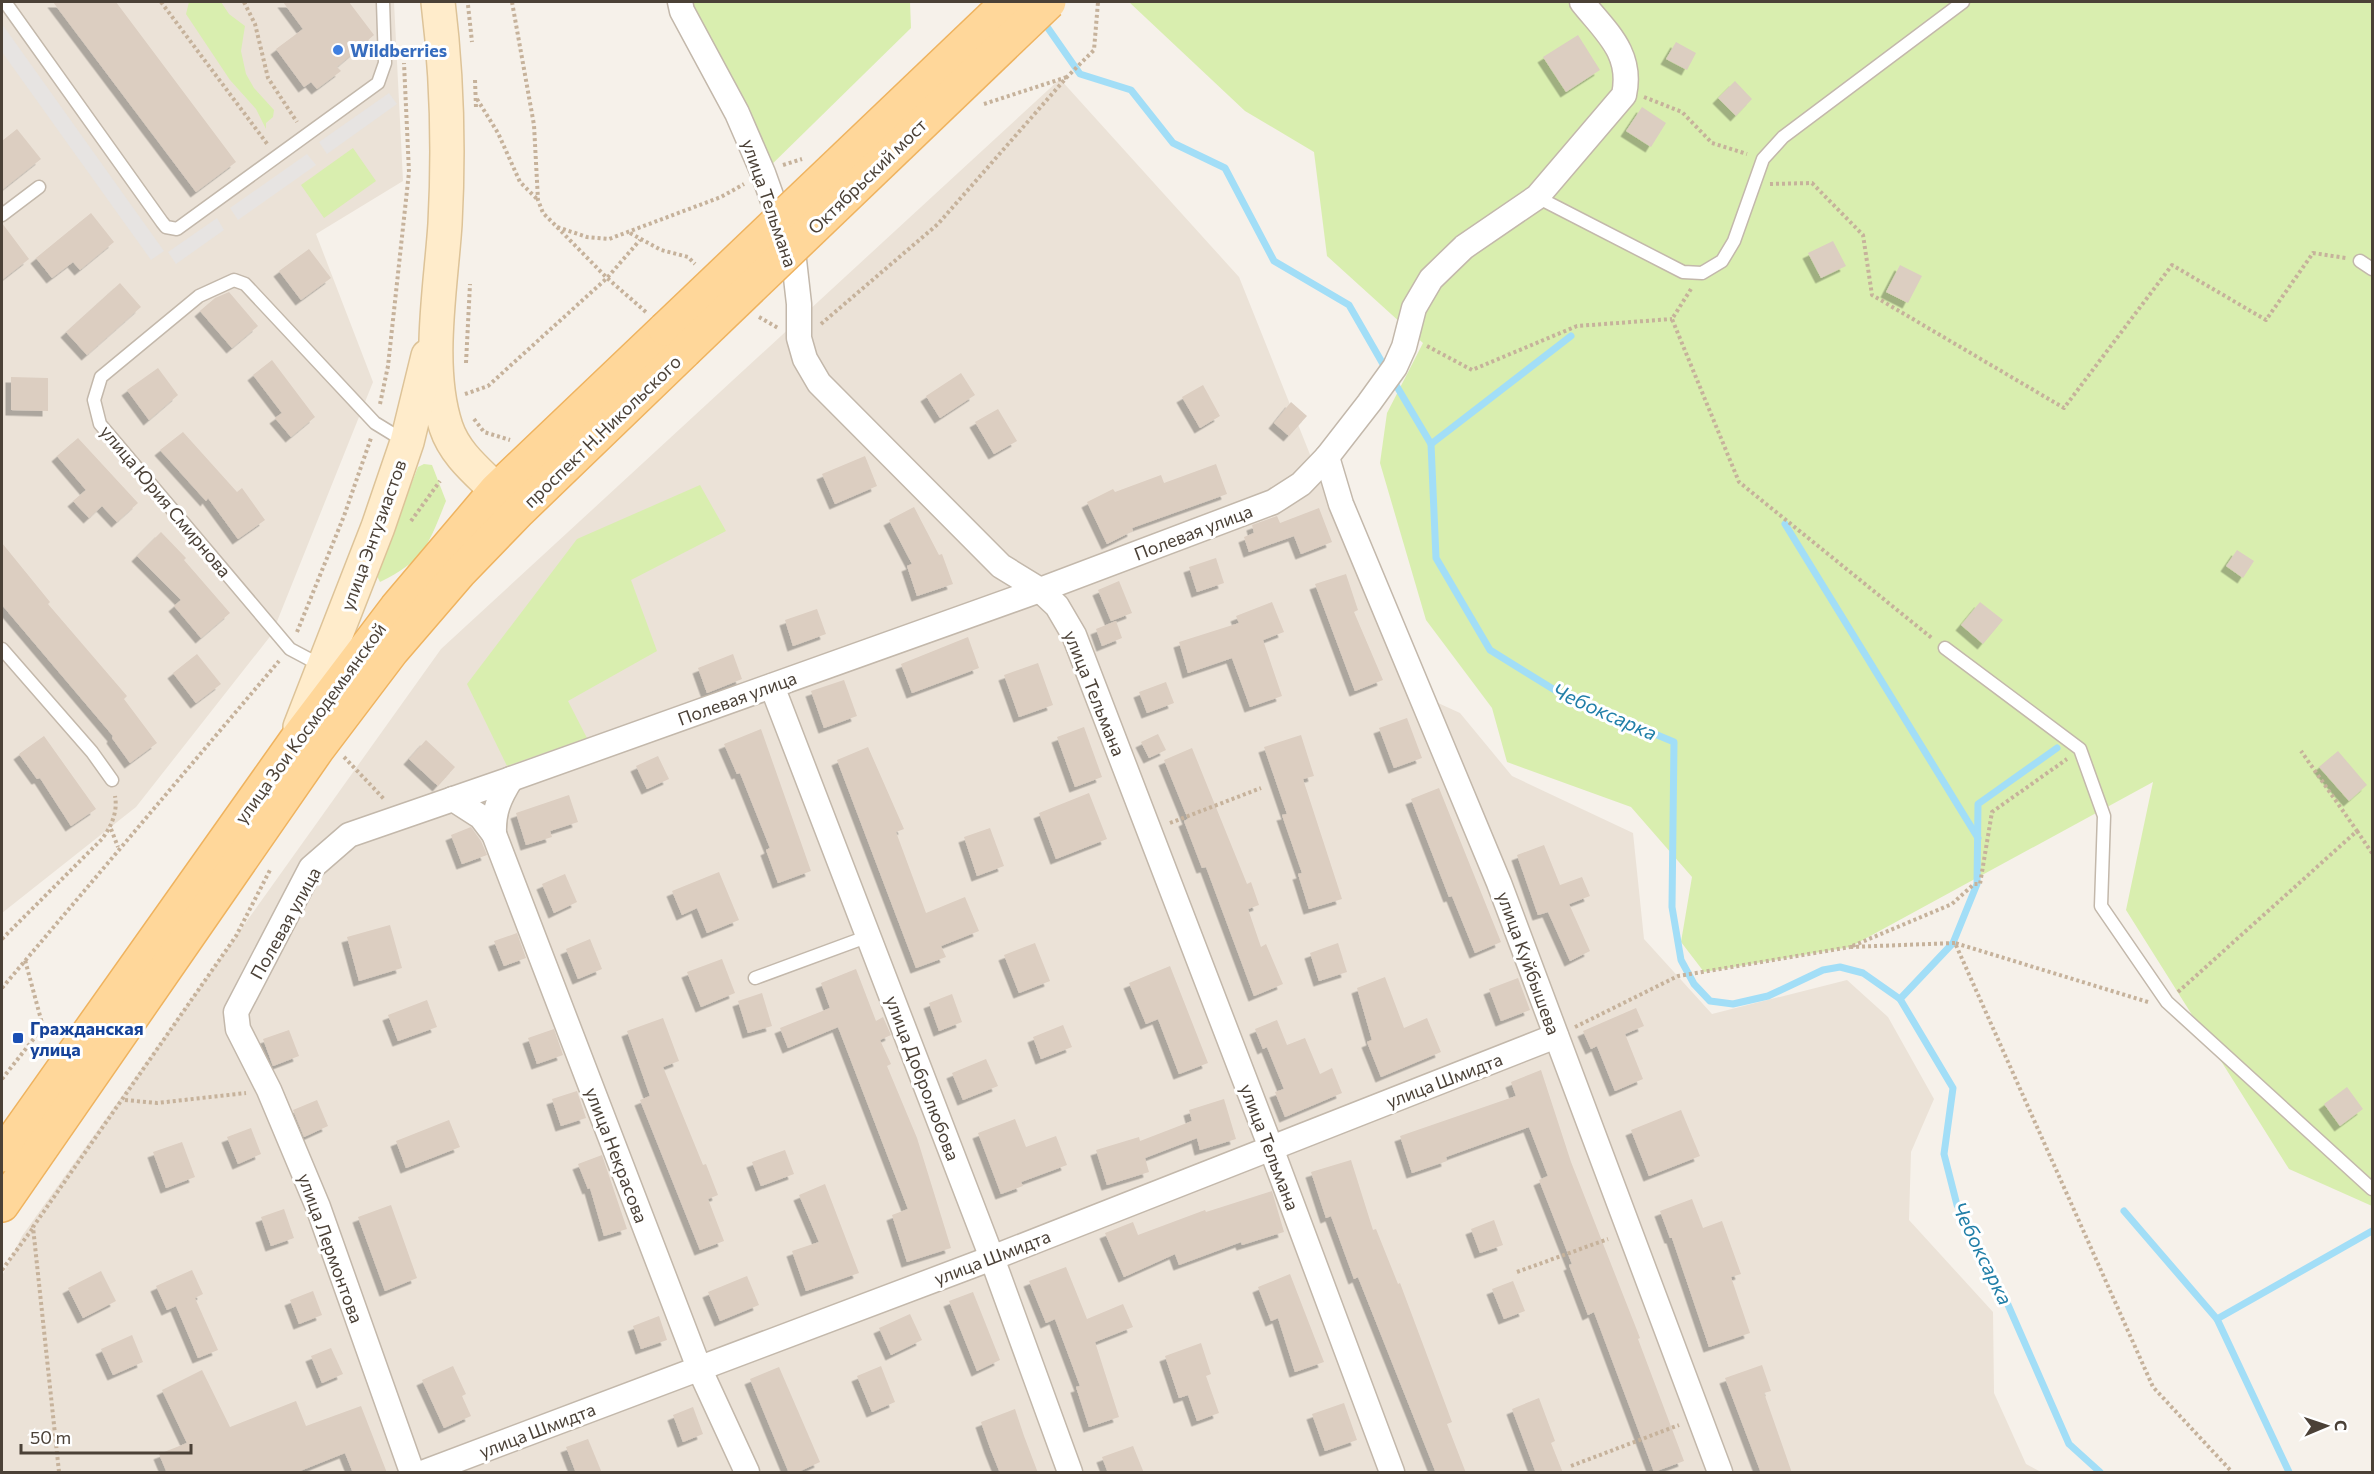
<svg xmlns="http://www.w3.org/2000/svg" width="2374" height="1474" viewBox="0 0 2374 1474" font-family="Commissioner,sans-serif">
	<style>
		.residential { fill: #ebe2d7 }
		.green { fill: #d9eeaf }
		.parking { fill: #e7e4e2 }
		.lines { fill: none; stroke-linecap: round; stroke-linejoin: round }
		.stream { stroke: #a2def7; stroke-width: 7 }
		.building { fill: #dccec1; filter: url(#shadow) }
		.service-casing { stroke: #c3b8ab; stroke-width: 15 }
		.minor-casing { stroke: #c3b8ab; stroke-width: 27 }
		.secondary-casing { stroke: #ddc398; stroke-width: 36 }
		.primary-casing { stroke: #efb35f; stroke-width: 36 }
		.path { stroke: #c6b29b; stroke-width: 4; stroke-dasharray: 3 3; stroke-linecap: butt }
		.service { stroke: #fff; stroke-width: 12 }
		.minor { stroke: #fff; stroke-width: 24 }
		.secondary { stroke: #ffeccb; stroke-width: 33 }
		.primary { stroke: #ffd79a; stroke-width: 33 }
		.primary-bridge-casing { stroke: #efb35f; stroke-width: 36; stroke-linecap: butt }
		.primary-bridge { stroke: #ffd79a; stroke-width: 33 }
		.shop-dot { fill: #3f7fe0; stroke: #fff; stroke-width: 2 }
		.transit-dot { fill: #1a4fb4; stroke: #fff; stroke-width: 2 }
		.labels { text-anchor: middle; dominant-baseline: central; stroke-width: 6; stroke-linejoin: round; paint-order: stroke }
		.shop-label { font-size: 18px; font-weight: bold; fill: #366cbe; stroke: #fff; text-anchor: start }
		.street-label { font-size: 18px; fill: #4b4137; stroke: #fff }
		.transit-label { font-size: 18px; font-weight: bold; fill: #164399; stroke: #fff; text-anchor: start }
		.water-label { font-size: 20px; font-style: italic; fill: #217fa8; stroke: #fff }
	</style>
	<defs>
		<filter id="shadow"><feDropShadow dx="-5.5" dy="5.5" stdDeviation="0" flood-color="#0004"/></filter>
	</defs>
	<rect width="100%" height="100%" fill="#f6f1ea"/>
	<g class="residential">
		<polygon points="2,2 394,2 403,181 316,234 373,382 272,634 136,807 2,913"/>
		<polygon points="1060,79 1239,277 1403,687 1460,713 1512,776 1633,833 1644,939 1712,1014 1847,980 1888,1017 1934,1099 1911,1152 1909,1220 1993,1312 1994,1393 2026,1464 2041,1472 2,1472 2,1276 22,1236 441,649"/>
	</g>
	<g class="green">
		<polygon points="189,2 221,2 229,14 245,26 241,51 246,74 254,88 274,110 273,117 266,123 266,129 256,109 230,80 186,14"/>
		<polygon points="680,2 910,2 911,28 763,173"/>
		<polygon points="1129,2 2372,2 2372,1206 2289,1169 2126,910 2153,782 1850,947 1704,972 1681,942 1692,877 1631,807 1507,762 1492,708 1426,620 1380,463 1387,413 1423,343 1327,256 1314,152 1245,111"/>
		<polygon points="353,148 376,181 324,218 301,185"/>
		<path d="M424 464 432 465 446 501C428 545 425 560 380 582L376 574 418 467Z"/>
		<polygon points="700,485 726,531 631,580 657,651 568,701 587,738 507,766 467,684 577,539"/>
	</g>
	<g class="parking">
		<polygon points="2,24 164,251 151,260 2,52"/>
		<polygon points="389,93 397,104 327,154 319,142"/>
		<polygon points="307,154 316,165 238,220 230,208"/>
		<polygon points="217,218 224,230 176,264 168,252"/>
	</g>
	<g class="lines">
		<g class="stream">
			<polyline points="1043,21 1080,74 1131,90 1173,143 1225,168 1274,261 1349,305 1387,371"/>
			<polyline points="1393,380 1431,444 1436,558 1490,650 1566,697 1674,742 1672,907 1681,960 1694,984 1710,1001 1733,1004 1768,996 1823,970 1840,967 1863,973 1900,999 1953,1088 1944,1154 1957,1205 2005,1298 2069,1444 2100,1472"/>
			<polyline points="1431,444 1571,336"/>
			<polyline points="1785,524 1978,838"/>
			<polyline points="1900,999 1953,943 1977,884 1978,804 2057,748"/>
			<polyline points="2124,1211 2217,1319 2289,1472"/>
			<polyline points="2217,1319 2372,1231"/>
		</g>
	</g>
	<g class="building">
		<polygon points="53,2 116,2 236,162 196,192"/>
		<polygon points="283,2 349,2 374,35 337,67 341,71 317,89 311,82 304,87 276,49 303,29"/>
		<polygon points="1578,35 1600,70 1566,92 1543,57"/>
		<polygon points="1676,42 1696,53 1687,70 1666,59"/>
		<polygon points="1735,81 1752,99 1736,116 1718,98"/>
		<polygon points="1642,107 1666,123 1651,147 1626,131"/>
		<polygon points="17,129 41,159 2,190 2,141"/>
		<polygon points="91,213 114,242 80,270 73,262 52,278 36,258"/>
		<polygon points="2,223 29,259 2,280"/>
		<polygon points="1833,241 1846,266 1821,278 1808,253"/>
		<polygon points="309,249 331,278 301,300 279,271"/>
		<polygon points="1900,265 1922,276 1908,303 1886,292"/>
		<polygon points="120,283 141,307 87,355 66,332"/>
		<polygon points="229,292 258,326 232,348 200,311 215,298"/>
		<polygon points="272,360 315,417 291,437 275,418 282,413 253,375"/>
		<polygon points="158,368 178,395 149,420 127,390"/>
		<polygon points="961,373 975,395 940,418 926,396"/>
		<polygon points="11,377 48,378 48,411 11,410"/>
		<polygon points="1203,385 1220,416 1200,428 1182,397"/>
		<polygon points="1291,402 1307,416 1289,436 1274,423"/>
		<polygon points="998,409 1017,441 994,454 975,422"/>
		<polygon points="183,432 237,492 242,488 265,520 238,539 208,498 206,501 160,450"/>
		<polygon points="78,438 138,503 117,522 102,506 89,518 73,501 86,490 57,456"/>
		<polygon points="865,456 877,486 835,504 822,474"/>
		<polygon points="1216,464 1227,494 1132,528 1133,531 1107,544 1087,502 1113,489 1115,492 1161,475 1164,483"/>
		<polygon points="914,507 939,555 942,554 953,584 917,596 907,566 912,564 889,520"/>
		<polygon points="1319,508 1332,542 1301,554 1294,536 1249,552 1244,537 1254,533 1252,525 1277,516 1280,523"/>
		<polygon points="161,532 186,558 184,560 230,613 201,638 174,606 181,600 137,556"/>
		<polygon points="2,543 50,602 48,604 127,696 124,699 157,743 130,763 112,738 113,736 2,605"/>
		<polygon points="2237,550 2254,561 2243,578 2226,566"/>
		<polygon points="1216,558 1224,583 1197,592 1189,567"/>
		<polygon points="1346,574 1358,610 1354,612 1383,680 1355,691 1315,584"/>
		<polygon points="1119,581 1132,613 1111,621 1098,590"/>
		<polygon points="1272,602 1284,632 1263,640 1282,696 1250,707 1232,658 1188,673 1179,642 1239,623 1236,616"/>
		<polygon points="1980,602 2003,620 1983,644 1961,625"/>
		<polygon points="817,609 826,634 793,646 785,620"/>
		<polygon points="1116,621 1122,638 1102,646 1096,629"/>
		<polygon points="968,637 979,668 912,693 901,664"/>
		<polygon points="197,654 221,684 196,703 173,673"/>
		<polygon points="733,654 742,679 707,693 698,668"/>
		<polygon points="1038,663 1053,705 1019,717 1004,675"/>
		<polygon points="844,680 857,716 824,728 811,691"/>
		<polygon points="1166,682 1174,703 1147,713 1139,692"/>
		<polygon points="1407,718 1422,758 1394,768 1379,728"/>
		<polygon points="1084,727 1102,777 1075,787 1057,737"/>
		<polygon points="761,729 811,871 778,883 766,850 770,848 740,773 737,774 724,744"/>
		<polygon points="1158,734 1166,750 1149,758 1141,742"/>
		<polygon points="1301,735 1314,776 1303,779 1342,899 1309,909 1298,874 1302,873 1282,815 1287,814 1264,747"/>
		<polygon points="44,736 96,809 71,826 40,778 37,779 19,754"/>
		<polygon points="426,740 455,767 438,786 409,759"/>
		<polygon points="868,747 904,829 896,832 926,913 965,897 979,931 941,946 946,957 916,968 837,760"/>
		<polygon points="1192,748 1247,884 1251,882 1259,905 1248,909 1261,947 1266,944 1283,984 1254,996 1206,867 1202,868 1184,821 1188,819 1164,760"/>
		<polygon points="2338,751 2367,785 2349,801 2319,767"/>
		<polygon points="658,756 669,779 647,789 636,766"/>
		<polygon points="1439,788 1501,942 1475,953 1452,896 1449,897 1411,799"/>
		<polygon points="1089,793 1107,839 1056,859 1039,813"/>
		<polygon points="569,795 578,822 550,831 552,837 526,845 516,813"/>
		<polygon points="471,827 481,841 487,855 462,864 451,835"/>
		<polygon points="990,828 1004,866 977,876 964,837"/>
		<polygon points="1544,845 1560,885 1582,877 1590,896 1569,904 1590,951 1570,961 1548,912 1538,915 1517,855"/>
		<polygon points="719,872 739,920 707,933 697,908 682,915 672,891"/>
		<polygon points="565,874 577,902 554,913 542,884"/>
		<polygon points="390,925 402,968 359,981 347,937"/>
		<polygon points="517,933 526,958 504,966 494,941"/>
		<polygon points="590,939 602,969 578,979 566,949"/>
		<polygon points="1035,943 1050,981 1019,993 1004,955"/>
		<polygon points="1338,943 1347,972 1319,981 1310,953"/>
		<polygon points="722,959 735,993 701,1007 687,972"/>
		<polygon points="1170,966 1208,1063 1179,1074 1158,1019 1146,1024 1129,983"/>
		<polygon points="856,969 876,1021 883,1017 891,1035 880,1040 891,1064 887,1066 917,1138 951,1248 907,1262 892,1215 908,1209 838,1027 788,1048 780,1028 830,1008 821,983"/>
		<polygon points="1385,977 1404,1028 1427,1018 1441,1052 1381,1077 1367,1042 1372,1040 1357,988"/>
		<polygon points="1518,978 1530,1010 1501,1021 1489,989"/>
		<polygon points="762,993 772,1026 748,1033 738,1001"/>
		<polygon points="952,994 962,1022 939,1031 929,1003"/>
		<polygon points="427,1000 437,1027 398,1041 388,1015"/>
		<polygon points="1636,1008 1644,1026 1625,1034 1643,1079 1615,1091 1597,1046 1591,1049 1583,1031"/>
		<polygon points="663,1018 679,1061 663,1067 703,1165 706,1164 718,1195 708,1199 724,1241 700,1250 640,1100 650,1096 627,1031"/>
		<polygon points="1277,1020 1287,1045 1305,1038 1320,1074 1332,1068 1342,1093 1285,1117 1275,1092 1284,1089 1267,1047 1263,1049 1255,1029"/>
		<polygon points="1063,1025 1072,1047 1041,1059 1033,1037"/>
		<polygon points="554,1029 563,1055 537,1064 528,1038"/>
		<polygon points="289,1030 299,1056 273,1066 263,1039"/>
		<polygon points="986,1059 998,1086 963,1100 952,1073"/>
		<polygon points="1541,1070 1571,1162 1640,1338 1638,1339 1684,1461 1654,1472 1594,1312 1588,1315 1569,1265 1572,1264 1539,1180 1548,1176 1529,1127 1446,1157 1447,1161 1412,1173 1400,1136 1516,1096 1511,1082"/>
		<polygon points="2347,1087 2363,1109 2340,1126 2324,1104"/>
		<polygon points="577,1091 586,1118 561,1126 552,1099"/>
		<polygon points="1224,1099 1236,1139 1200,1150 1197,1138 1145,1158 1149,1172 1107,1185 1096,1150 1139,1137 1140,1141 1192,1121 1189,1110"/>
		<polygon points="317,1100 328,1126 304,1137 293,1110"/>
		<polygon points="1681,1110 1700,1156 1649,1176 1631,1130"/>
		<polygon points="1015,1119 1026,1147 1056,1136 1067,1165 1021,1182 1023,1186 1001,1194 978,1133"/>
		<polygon points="449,1120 460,1147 406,1168 396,1141"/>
		<polygon points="251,1128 261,1154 238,1164 227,1137"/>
		<polygon points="182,1142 195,1177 166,1188 153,1152"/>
		<polygon points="785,1150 794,1174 761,1186 752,1162"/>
		<polygon points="602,1155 627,1229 604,1236 590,1188 588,1189 578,1164"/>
		<polygon points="1351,1160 1373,1230 1376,1229 1398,1284 1400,1283 1452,1422 1447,1424 1466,1473 1436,1473 1358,1277 1354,1279 1331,1216 1326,1218 1311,1172"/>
		<polygon points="825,1184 859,1273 806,1291 792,1251 819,1242 799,1195"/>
		<polygon points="1272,1191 1284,1232 1242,1245 1241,1242 1179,1265 1175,1254 1124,1277 1105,1233 1133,1222 1138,1235 1205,1210 1206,1212"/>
		<polygon points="1692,1199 1703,1228 1722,1221 1741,1274 1731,1277 1750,1333 1709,1347 1672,1238 1670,1238 1660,1211"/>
		<polygon points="391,1205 417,1278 385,1291 358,1217"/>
		<polygon points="284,1209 294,1238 271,1246 261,1217"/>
		<polygon points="1494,1220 1503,1245 1480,1253 1471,1229"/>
		<polygon points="1066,1267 1087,1319 1123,1304 1133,1327 1095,1342 1119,1417 1089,1427 1076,1387 1080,1386 1055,1319 1046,1323 1029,1281"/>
		<polygon points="192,1270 203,1294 195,1298 218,1350 198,1358 176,1306 167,1310 156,1286"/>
		<polygon points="101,1271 116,1301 83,1318 68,1288"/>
		<polygon points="1290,1274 1324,1362 1295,1372 1278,1318 1271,1321 1258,1287"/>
		<polygon points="747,1276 759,1305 720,1321 708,1292"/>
		<polygon points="1513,1281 1525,1311 1504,1319 1492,1289"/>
		<polygon points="313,1291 322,1315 299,1324 290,1300"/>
		<polygon points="973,1292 1000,1360 977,1371 949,1301"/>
		<polygon points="910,1314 922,1340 891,1355 879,1328"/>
		<polygon points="659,1316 667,1340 641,1349 633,1326"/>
		<polygon points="132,1335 143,1362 113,1375 101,1349"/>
		<polygon points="1201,1343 1211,1374 1206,1376 1219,1413 1197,1421 1188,1395 1179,1398 1165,1356"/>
		<polygon points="331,1348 343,1374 322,1383 311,1356"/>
		<polygon points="1762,1365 1771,1391 1764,1393 1792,1473 1761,1473 1725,1378"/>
		<polygon points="453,1366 466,1394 462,1396 471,1416 444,1428 422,1380"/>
		<polygon points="881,1366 895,1402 872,1412 857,1376"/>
		<polygon points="779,1367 820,1462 796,1473 789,1473 750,1379"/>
		<polygon points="202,1370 230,1427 296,1401 306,1426 361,1406 387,1473 353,1473 345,1453 295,1473 167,1473 159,1454 187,1443 162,1390"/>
		<polygon points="1539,1398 1555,1441 1551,1443 1563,1473 1536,1473 1512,1409"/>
		<polygon points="1344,1403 1357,1440 1325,1451 1312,1414"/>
		<polygon points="693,1407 703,1434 683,1442 673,1415"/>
		<polygon points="1015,1409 1024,1436 1038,1473 1000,1473 990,1448 981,1422"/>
		<polygon points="588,1439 602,1473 576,1473 566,1447"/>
		<polygon points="1133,1446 1144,1473 1108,1473 1102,1457"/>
	</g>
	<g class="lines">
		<g class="service-casing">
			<g id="service">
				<polyline points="5,2 162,222 166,227 177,229 378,83 385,63 383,2"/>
				<polyline points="1537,197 1683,272 1702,273 1722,261 1734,241 1763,159 1783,137 1963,2"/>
				<polyline points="2,215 39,187"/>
				<polyline points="2360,261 2372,269"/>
				<polyline points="1945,648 2080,749 2104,816 2101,906 2167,1002 2372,1189"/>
				<polyline points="2,649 92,752 112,780"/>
				<polyline points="322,666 290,649 100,424 94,400 101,377 199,296 234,280 245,284 375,423 406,442"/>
				<polyline points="755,978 869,936"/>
			</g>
		</g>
		<g class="minor-casing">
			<g id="minor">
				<polyline points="680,2 682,11 737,113 763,173 794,260 799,304 799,338 805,359 819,383 1001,566 1040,590 1057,606 1074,635 1271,1148 1392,1472"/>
				<polyline points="1327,457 1341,504 1499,883 1720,1472"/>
				<polyline points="772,686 992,1258 1070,1472"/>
				<path d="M453 799 481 817 494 834C493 812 499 798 511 779"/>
				<polyline points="494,834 699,1368 747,1472"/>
				<path d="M412 1472 318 1207 269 1090 238 1029 236 1012 311 868 349 835 511 779 1040 590 1273 502 1301 484 1327 457 1369 403 1395 367 1404 347 1414 308 1431 279 1464 247 1537 197 1624 95C1633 53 1606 32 1582 2"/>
				<polyline points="425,1472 992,1258 1556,1036"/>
			</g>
		</g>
		<g class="secondary-casing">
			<g id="secondary">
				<path d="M438 2C447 75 449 149 445 224 441 286 426 367 446 427 455 454 477 471 496 490"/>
				<polyline points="300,727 378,527 407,442 428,356"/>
			</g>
		</g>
		<g class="primary-casing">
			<g id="primary">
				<polyline points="2,1155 296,740 396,608 496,490 665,329"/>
				<polyline points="2,1205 317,750 392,651 460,572 519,511 685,351"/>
			</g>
		</g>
		<g class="path">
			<polyline points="161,2 268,145"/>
			<polyline points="244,2 255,24 268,78 297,122"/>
			<polyline points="512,2 534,125 538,200 543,213 557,227 587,237 609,239 721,197 744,184"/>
			<polyline points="468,5 472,42"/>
			<polyline points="475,80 476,108"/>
			<polyline points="1644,97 1682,112 1712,143 1747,154"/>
			<polyline points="477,99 498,133 520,182 537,199"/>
			<polyline points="984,104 1067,77"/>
			<polyline points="783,165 802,159"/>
			<polyline points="1770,184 1812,183 1863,235 1872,295 2064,408 2172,265 2266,320 2313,253 2346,258"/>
			<polyline points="557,227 607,278 646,312"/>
			<polyline points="630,233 661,250 688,257 695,264"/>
			<polyline points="1691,289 1672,319 1739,482 1933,639"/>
			<polyline points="759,317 778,328"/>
			<polyline points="821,324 938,224 1067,77 1094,50 1098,2"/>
			<polyline points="1427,346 1472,370 1577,326 1672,319"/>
			<polyline points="466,363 470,284"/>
			<polyline points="465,394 488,386 607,278 640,240"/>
			<polyline points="380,404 388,366 409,172 404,63"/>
			<polyline points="474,419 484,432 510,440"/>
			<polyline points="411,521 440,481"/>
			<polyline points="297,632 344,516 371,438"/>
			<polyline points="344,757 384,799"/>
			<polyline points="1170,823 1261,788"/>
			<polyline points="111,829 118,847"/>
			<polyline points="2357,831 2372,853"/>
			<path d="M2 939 102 839C111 827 118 812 115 796"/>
			<polyline points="1955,943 1850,947 1952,904 1974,884 1980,884 1992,812 2067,759"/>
			<polyline points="2,988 279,661"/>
			<polyline points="2178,992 2357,831 2301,751"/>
			<polyline points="2148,1002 1955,943 2153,1387 2232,1472"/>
			<polyline points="1575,1027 1678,976 1850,947"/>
			<polyline points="2,1079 43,1027 25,960"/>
			<polyline points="125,1100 157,1103 246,1093"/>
			<polyline points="2,1270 33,1228"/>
			<polyline points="1517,1272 1608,1239"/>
			<polyline points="1571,1466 1679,1425"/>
			<polyline points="59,1472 33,1227 236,936 270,870"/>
		</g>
		<use href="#service" class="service"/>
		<use href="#minor" class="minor"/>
		<use href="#secondary" class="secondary"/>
		<use href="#primary" class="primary"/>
		<g class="primary-bridge-casing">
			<g id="primary-bridge">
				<polyline points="665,329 1008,2"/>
				<polyline points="685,351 1049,2"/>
			</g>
		</g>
		<use href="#primary-bridge" class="primary-bridge"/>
	</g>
	<circle class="shop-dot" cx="338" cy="50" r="6"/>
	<rect class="transit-dot" x="12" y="1032" width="12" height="12" rx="3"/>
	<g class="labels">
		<g class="shop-label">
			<text x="350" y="50">Wildberries</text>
		</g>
		<g class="street-label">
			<text transform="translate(867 176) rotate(-44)">Октябрьский мост</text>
			<text transform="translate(770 203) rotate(71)">улица Тельмана</text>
			<text transform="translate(602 431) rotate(-44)">проспект Н.Никольского</text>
			<text transform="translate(166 501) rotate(50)">улица Юрия Смирнова</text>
			<text transform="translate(1193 532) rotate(-21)">Полевая улица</text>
			<text transform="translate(373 535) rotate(-70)">улица Энтузиастов</text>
			<text transform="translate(1095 693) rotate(68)">улица Тельмана</text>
			<text transform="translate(737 698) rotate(-20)">Полевая улица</text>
			<text transform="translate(310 723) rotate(-54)">улица Зои Космодемьянской</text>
			<text transform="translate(285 923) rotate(-61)">Полевая улица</text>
			<text transform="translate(1529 963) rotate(70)">улица Куйбышева</text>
			<text transform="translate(923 1078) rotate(69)">улица Добролюбова</text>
			<text transform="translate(1444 1080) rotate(-21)">улица Шмидта</text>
			<text transform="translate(1270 1147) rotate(69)">улица Тельмана</text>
			<text transform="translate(617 1155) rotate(69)">улица Некрасова</text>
			<text transform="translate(331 1248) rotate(70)">улица Лермонтова</text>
			<text transform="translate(992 1257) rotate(-21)">улица Шмидта</text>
			<text transform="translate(537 1430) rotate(-21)">улица Шмидта</text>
		</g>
		<g class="transit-label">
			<text x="30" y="1028">Гражданская<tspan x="30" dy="21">улица</tspan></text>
		</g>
		<g class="water-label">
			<text transform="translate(1605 711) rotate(24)">Чебоксарка</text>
			<text transform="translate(1983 1253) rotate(64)">Чебоксарка</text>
		</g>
	</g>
	<rect width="2374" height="1474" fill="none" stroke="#4b4137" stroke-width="6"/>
	<g transform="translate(2326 1426) rotate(88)" stroke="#ffffff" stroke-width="4.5" paint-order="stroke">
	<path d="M0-4.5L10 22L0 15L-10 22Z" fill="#4b4137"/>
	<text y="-9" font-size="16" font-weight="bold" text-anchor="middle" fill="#4b4137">С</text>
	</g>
	<path d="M21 1444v9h170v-9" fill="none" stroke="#4b4137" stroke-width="3"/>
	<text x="30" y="1444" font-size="18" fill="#4b4137" stroke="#ffffff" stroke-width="4.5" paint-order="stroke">50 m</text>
</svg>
